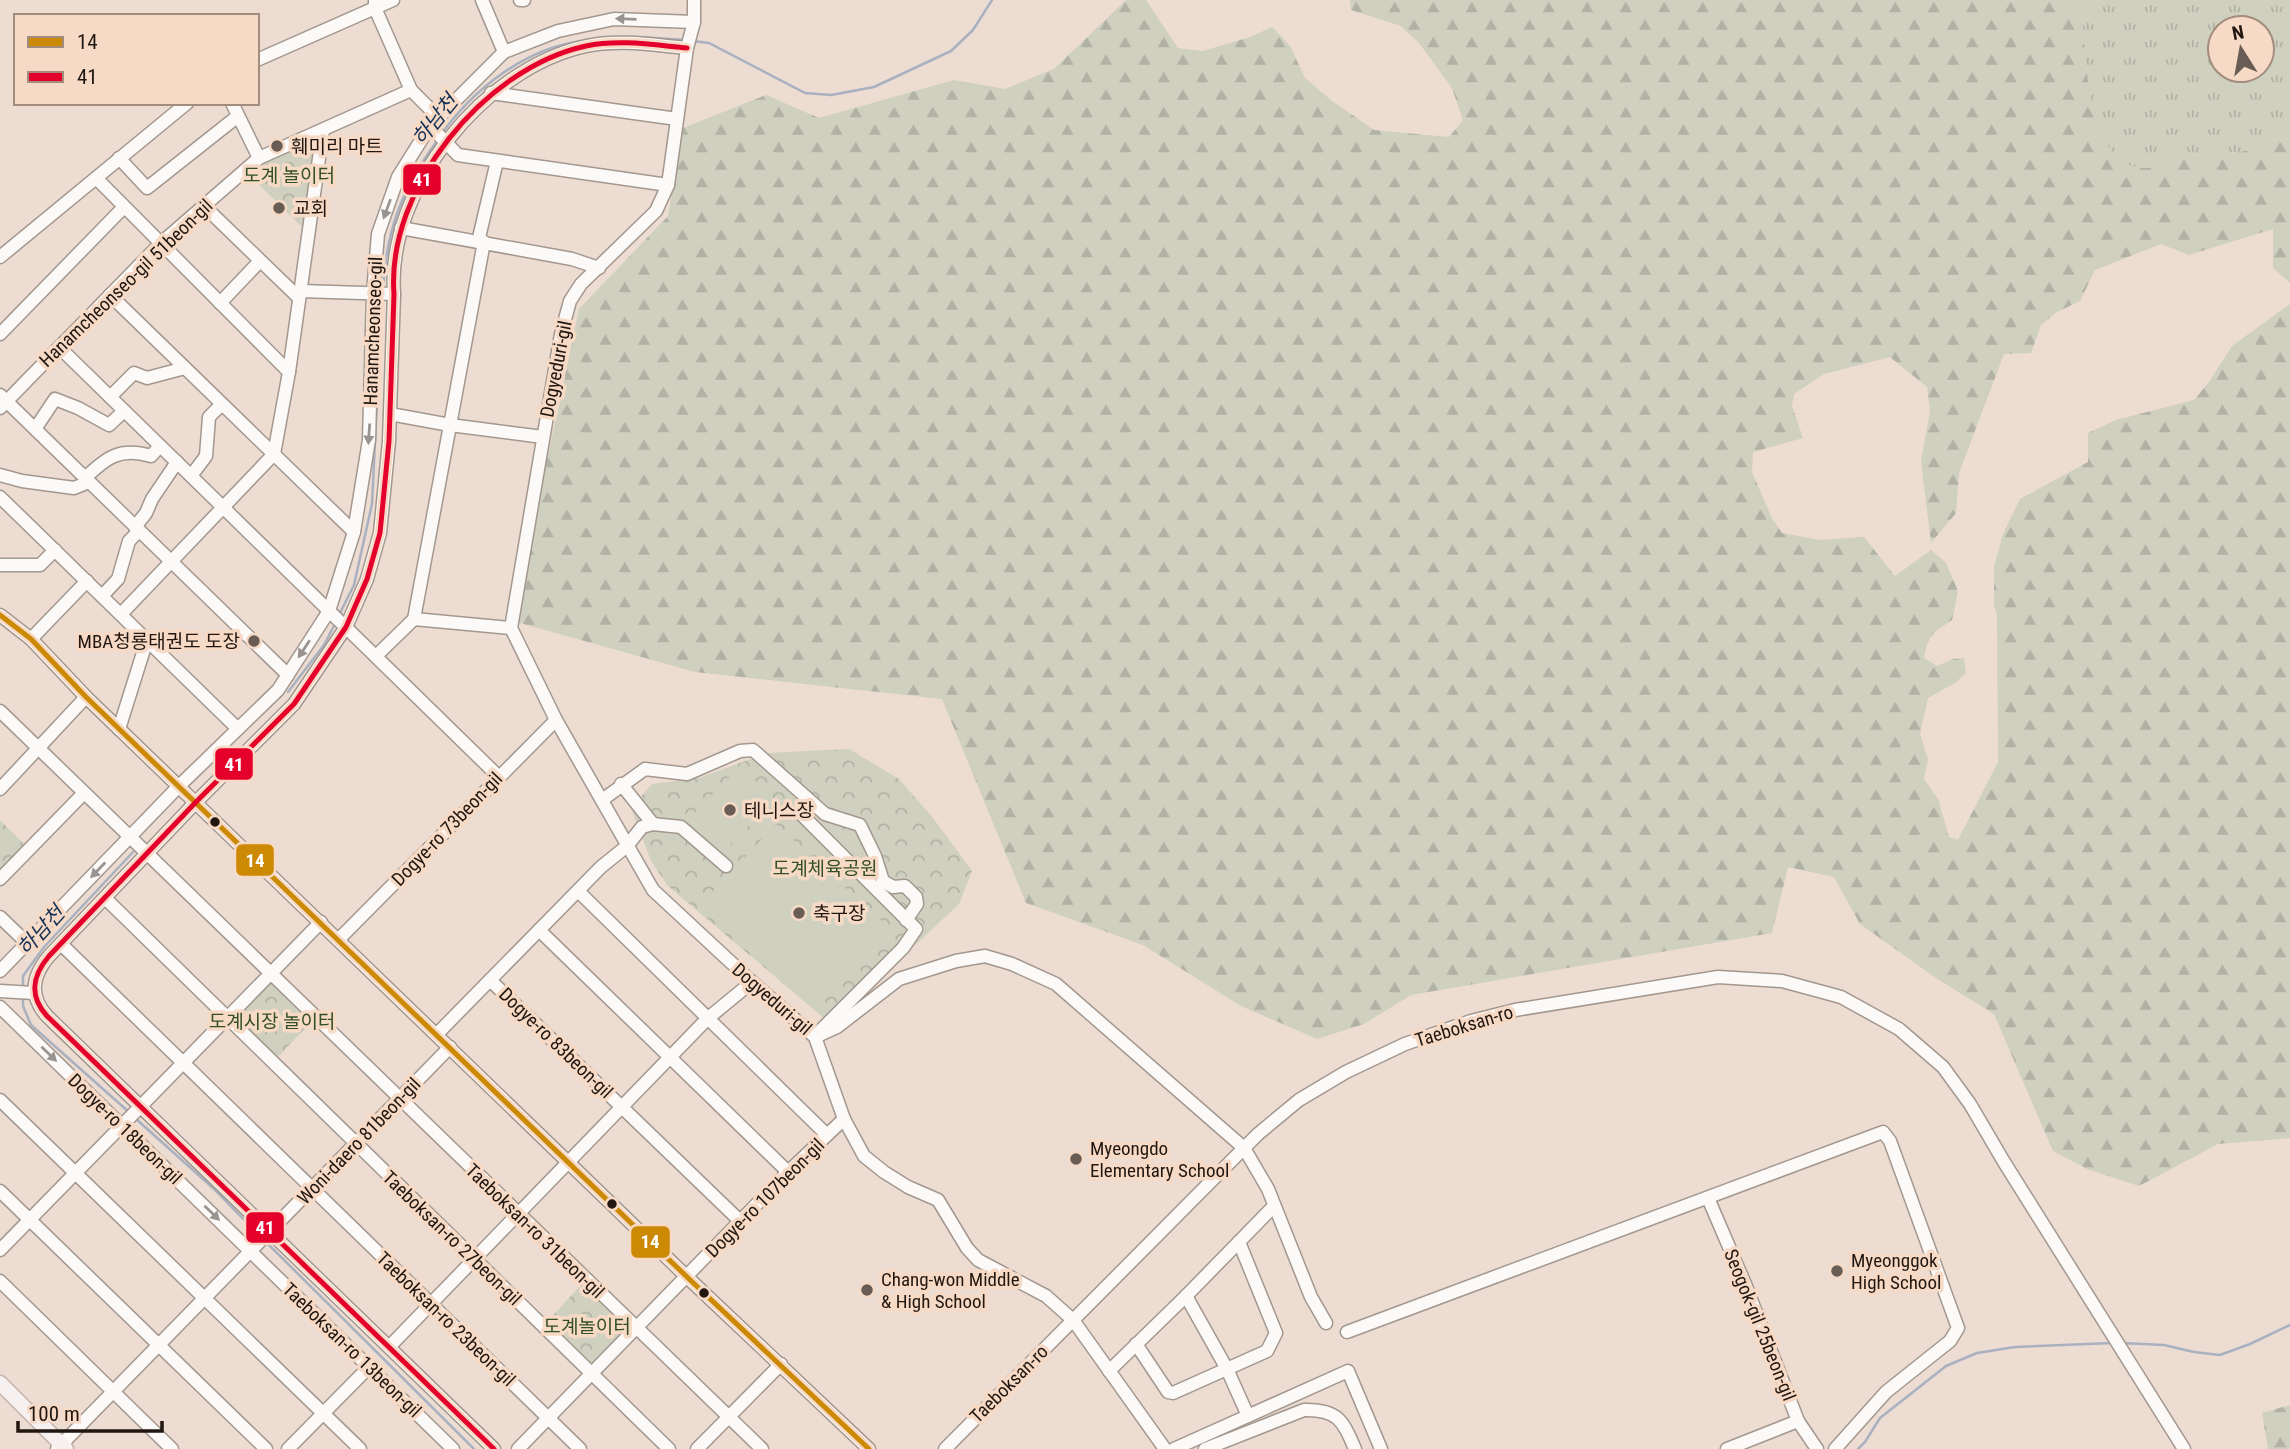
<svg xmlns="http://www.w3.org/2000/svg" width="2290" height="1449" viewBox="0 0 2290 1449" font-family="'Roboto Condensed','Noto Sans KR',sans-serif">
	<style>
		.grass { fill: url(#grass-tufts); fill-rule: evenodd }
		.forest { fill: url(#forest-firs) }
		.park { fill: url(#park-crowns) }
		.pitch { fill: #cfd0bf }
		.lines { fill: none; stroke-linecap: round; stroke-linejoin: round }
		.stream { stroke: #a9b1c1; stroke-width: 2.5 }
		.minor-casing { stroke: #a3978e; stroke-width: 15 }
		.major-casing { stroke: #c2b3ae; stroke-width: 17 }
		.minor { stroke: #fcfaf8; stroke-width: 12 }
		.major { stroke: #f7f0f0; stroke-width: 14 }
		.bus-1-casing { stroke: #f7dac6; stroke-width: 10 }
		.bus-2-casing { stroke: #f7dac6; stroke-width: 10 }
		.bus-1 { stroke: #cc8903; stroke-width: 5 }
		.bus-2 { stroke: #e4002b; stroke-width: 5 }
		.oneway { fill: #999490 }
		.poi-dot { fill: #685c54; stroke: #f7dac6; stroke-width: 2.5 }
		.bus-dot { fill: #211710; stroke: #f7dac6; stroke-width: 2.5 }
		.labels { text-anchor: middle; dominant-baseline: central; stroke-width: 7; stroke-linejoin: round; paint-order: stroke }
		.poi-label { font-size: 19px; fill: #211710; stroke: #f7dac6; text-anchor: start }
		.park-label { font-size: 19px; fill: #334f25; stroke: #f7dac6 }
		.street-label { font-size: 19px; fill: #211710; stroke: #f7dac6 }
		.water-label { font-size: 21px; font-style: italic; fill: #153256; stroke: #f7dac6 }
		.line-badge { stroke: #f7dac6; stroke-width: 2.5 }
		.badge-label { font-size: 19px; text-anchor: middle; font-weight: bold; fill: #fff }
	</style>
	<defs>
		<pattern id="grass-tufts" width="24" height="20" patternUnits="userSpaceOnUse" patternTransform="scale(1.75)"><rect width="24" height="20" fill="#cfd0bf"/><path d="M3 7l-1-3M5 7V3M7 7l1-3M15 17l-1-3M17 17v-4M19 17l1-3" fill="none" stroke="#b1b2a3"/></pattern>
		<pattern id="forest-firs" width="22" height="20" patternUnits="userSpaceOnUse" patternTransform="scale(1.75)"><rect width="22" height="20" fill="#cfd0bf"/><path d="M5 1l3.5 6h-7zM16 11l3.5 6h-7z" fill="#b1b2a3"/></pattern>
		<pattern id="park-crowns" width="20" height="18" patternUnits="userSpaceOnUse" patternTransform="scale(1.75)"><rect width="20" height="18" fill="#cfd0bf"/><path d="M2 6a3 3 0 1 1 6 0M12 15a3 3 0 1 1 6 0" fill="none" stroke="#b1b2a3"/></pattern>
	</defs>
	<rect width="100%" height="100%" fill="#ecdcd1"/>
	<path class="grass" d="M2081 0H2290V133C2276 139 2260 148 2245 151 2229 154 2213 152 2197 155 2180 159 2163 168 2145 168 2082 167 2085 42 2081 0ZM2220 28H2262V70H2220Z"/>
	<g class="forest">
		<path d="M1126 0H1146L1178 48 1203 51 1250 37 1272 27 1290 46 1305 78 1332 101 1374 130 1449 137 1463 120 1452 88 1419 43 1401 26 1351 10 1350 0H2081C2086 42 2082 166 2145 168 2163 168 2180 159 2197 155 2213 152 2229 154 2245 151 2260 148 2276 139 2290 133V283L2273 268V229L2189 255 2161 244 2095 270 2080 301 2057 312 2041 325 2031 353 2004 354 1959 473 1956 513 1931 543 1921 461 1930 411 1927 387 1890 357 1824 374 1794 394 1792 406 1803 438 1753 452 1752 472 1772 518 1782 533 1820 540 1864 537 1895 576 1931 550 1946 563 1958 591 1952 620C1933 633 1928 634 1924 658L1937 666 1953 659 1964 658 1966 673 1955 683 1928 698 1920 734 1928 759 1924 779 1938 799 1949 837 1958 840 1998 762 1997 615 1994 605V567L2003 534 2020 499 2088 462V433L2116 420 2194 400 2209 382 2232 346 2290 304V1138L2218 1144 2139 1186 2087 1169 2053 1151 1994 1014 1936 978 1860 924 1834 877 1788 867 1772 933 1411 995 1364 1024 1317 1039 1241 1006 1143 945 1026 903 942 699 695 672 513 621 579 309 668 216 683 128 766 95 819 118 954 80 1005 89 1054 69Z"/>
		<polygon points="2290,1405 2290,1449 2268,1449 2262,1413"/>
	</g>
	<g class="park">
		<polygon points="322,132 307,232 245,171"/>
		<polygon points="849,749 899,779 933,818 972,871 959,904 831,1024 668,886 651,861 631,808 652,784 699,778 767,753"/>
		<polygon points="0,820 27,847 0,875"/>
		<polygon points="272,980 313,1020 274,1061 232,1021"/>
		<polygon points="582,1284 629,1328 591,1365 546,1323"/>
	</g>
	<g class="pitch">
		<polygon points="740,766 774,799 721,854 687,821"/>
		<polygon points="776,824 890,929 822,1002 708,897"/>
	</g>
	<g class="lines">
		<g class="stream">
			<polyline points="637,37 686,40"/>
			<polyline points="693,41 709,43 805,93 831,95 874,87 951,51 973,30 992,0"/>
			<path d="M442 133C475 88 526 48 582 41"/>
			<path d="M383 290C386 230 402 189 437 141"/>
			<polyline points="340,613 354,585 372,504 382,296"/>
			<polyline points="288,692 324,645 336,622"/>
			<polyline points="23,987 23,976 44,947 134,851"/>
			<polyline points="23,997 23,1006 31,1025 130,1113"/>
			<polyline points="135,1118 214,1189 260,1236"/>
			<polyline points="267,1243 474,1449"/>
			<polyline points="2122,1343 2164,1345 2194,1352 2220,1355 2250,1344 2290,1325"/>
			<polyline points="1858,1449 1865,1442 1880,1418 1946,1366 1977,1353 2015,1347 2112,1343"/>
		</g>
		<g class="minor-casing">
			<g id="minor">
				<polyline points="375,0 375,8 411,90"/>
				<polyline points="482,0 504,52"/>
				<polyline points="520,0 524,0"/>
				<polyline points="694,0 694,22 687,48 668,185 656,211 581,284 570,301 561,334 511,628 556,720 653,890 752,982 815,1037 844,1119 864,1156 884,1172 908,1187 938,1200 967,1248 978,1260 1046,1296 1073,1320 1165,1449"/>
				<polyline points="257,60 393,0"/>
				<polyline points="491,93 677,119"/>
				<polyline points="232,103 259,158"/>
				<polyline points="430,126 458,155 668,185"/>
				<polyline points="119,158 147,188 238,116"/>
				<polyline points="96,178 289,372"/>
				<polyline points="204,206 299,298"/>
				<polyline points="401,228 572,259 599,268"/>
				<polyline points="478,242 497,161"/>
				<polyline points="0,257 187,103"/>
				<polyline points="300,291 394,294"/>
				<polyline points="110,295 354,532"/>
				<polyline points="220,303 260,261"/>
				<polyline points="0,334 123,208"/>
				<polyline points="60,348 498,776"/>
				<polyline points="0,395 288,675"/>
				<polyline points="110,397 134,373 147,378 185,368"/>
				<polyline points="0,408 160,244 259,158 411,90 438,117"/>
				<polyline points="390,414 450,425 543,437"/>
				<polyline points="35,429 55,399 78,408 109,425 124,411"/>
				<polyline points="0,475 22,481 74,488 89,482"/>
				<polyline points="191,476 206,456 209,417 222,404"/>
				<path d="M85 478C107 457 120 447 151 456L160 446"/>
				<polyline points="0,497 238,729"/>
				<polyline points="135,527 146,513 152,499 177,462"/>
				<polyline points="0,565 40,565 55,550"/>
				<polyline points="102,596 118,579 129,541 139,531"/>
				<polyline points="121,614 274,454 289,372 323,130"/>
				<polyline points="0,615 31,639 86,697 687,1277 869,1449"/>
				<polyline points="414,619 511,628"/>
				<polyline points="31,639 87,581"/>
				<polyline points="376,656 414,619 484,242"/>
				<polyline points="0,711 762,1449"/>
				<polyline points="119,729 147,640"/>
				<polyline points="621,784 653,824"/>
				<polyline points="0,789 86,697"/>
				<polyline points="806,797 801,814 916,929 903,948 817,1034"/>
				<polyline points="602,800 645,769 687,774 740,751 753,750 825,814 860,825 875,856 883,881 893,887 905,886 916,897 917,904 906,920"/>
				<polyline points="0,879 84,793"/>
				<polyline points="578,891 827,1135"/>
				<polyline points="105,898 669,1449"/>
				<polyline points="0,917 27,943"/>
				<polyline points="539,930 788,1172"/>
				<polyline points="339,939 556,720"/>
				<polyline points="61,944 580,1449"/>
				<polyline points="0,971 179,786 278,690 329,611 354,532 369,440 373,293 378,234 398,177 430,126 504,52 558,31 614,19 694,22"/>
				<polyline points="490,980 741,1222"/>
				<polyline points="0,991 34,993"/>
				<polyline points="0,1007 453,1449"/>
				<polyline points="437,1034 601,867 627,846 642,827 653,824 681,827 726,866"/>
				<polyline points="815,1037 837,1027 899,979 956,961 985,956 1012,964 1056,984 1244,1148 1268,1189 1311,1297 1326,1323"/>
				<polyline points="0,1100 360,1449"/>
				<polyline points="0,1191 266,1449"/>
				<polyline points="1708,1198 1745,1284 1798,1421 1817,1449"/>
				<polyline points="0,1250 321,922"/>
				<polyline points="0,1281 172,1449"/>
				<polyline points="1186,1296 1274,1206"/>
				<polyline points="1347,1332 1883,1132 1890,1141 1958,1328 1950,1341 1886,1392 1835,1449"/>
				<polyline points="1136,1344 1168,1392 1173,1393 1267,1351 1276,1333 1239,1242"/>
				<polyline points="389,1347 707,1019 752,982"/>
				<polyline points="1109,1371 1186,1296 1227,1369 1248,1416"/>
				<polyline points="57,1449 450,1047"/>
				<polyline points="288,1449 370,1366"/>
				<path d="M494 1449 47 1016C28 995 33 975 49 956L196 802 294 704 346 627 367 579 380 533 389 441 394 294C386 189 484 68 586 46 619 39 654 45 687 48"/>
				<polyline points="518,1449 788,1172 844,1119"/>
				<polyline points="697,1449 781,1364"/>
				<polyline points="945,1449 1258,1134 1299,1100 1346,1072 1405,1044 1471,1021 1515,1010 1718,977 1782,981 1841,997 1899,1029 1943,1067 1970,1104 2004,1162 2184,1449"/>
				<polyline points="1174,1449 1348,1371 1381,1449"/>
				<path d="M1205 1449 1304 1410C1338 1409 1343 1421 1355 1449"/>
				<polyline points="1727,1449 1798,1421"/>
			</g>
		</g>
		<g class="major-casing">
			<polyline id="major" points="0,1383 66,1449"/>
		</g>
		<use href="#minor" class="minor"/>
		<use href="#major" class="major"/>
		<g class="bus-1-casing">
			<polyline id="bus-1" points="0,615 31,639 86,697 687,1277 869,1449"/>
		</g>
		<g class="bus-2-casing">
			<path id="bus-2" d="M494 1449 47 1016C28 995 33 975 49 956L196 802 294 704 346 627 367 579 380 533 389 441 394 294C386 189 484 68 586 46 619 39 654 45 687 48"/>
		</g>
		<use href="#bus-1" class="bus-1"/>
		<use href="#bus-2" class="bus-2"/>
	</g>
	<defs><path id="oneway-solid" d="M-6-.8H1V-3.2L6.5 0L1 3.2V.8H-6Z" transform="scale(1.75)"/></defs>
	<g class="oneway">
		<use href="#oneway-solid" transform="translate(626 19) rotate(-178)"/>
		<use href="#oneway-solid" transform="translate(387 209) rotate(110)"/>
		<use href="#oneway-solid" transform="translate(369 434) rotate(94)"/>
		<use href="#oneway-solid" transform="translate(304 649) rotate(123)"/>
		<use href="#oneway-solid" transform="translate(98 870) rotate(134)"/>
		<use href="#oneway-solid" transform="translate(49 1054) rotate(44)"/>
		<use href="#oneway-solid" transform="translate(212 1213) rotate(44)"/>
	</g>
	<g class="poi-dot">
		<circle cx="277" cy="146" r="7"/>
		<circle cx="279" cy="208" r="7"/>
		<circle cx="254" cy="641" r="7"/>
		<circle cx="730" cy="810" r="7"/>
		<circle cx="799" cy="913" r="7"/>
		<circle cx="1076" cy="1159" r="7"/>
		<circle cx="1837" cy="1271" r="7"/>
		<circle cx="867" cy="1290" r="7"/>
	</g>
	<g class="bus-dot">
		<circle cx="215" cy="822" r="6"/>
		<circle cx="612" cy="1204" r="6"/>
		<circle cx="704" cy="1293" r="6"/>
	</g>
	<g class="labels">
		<g class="poi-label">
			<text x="291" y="146">훼미리 마트</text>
			<text x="293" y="208">교회</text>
			<text x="240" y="641" text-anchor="end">MBA청룡태권도 도장</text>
			<text x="744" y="810">테니스장</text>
			<text x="813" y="913">축구장</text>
			<text x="1090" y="1148">Myeongdo<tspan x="1090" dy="22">Elementary School</tspan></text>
			<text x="1851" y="1260">Myeonggok<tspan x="1851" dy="22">High School</tspan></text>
			<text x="881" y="1279">Chang-won Middle<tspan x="881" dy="22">&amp; High School</tspan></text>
		</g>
		<g class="park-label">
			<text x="289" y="175">도계 놀이터</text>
			<text x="825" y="868">도계체육공원</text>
			<text x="272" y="1021">도계시장 놀이터</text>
			<text x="587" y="1326">도계놀이터</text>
		</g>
		<g class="street-label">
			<text transform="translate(126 283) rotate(-44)">Hanamcheonseo-gil 51beon-gil</text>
			<text transform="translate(373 331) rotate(-88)">Hanamcheonseo-gil</text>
			<text transform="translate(556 369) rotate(-79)">Dogyeduri-gil</text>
			<text transform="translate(447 829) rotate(-46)">Dogye-ro 73beon-gil</text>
			<text transform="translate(772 999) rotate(41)">Dogyeduri-gil</text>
			<text transform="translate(1464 1026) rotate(-17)">Taeboksan-ro</text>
			<text transform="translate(556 1043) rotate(44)">Dogye-ro 83beon-gil</text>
			<text transform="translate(125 1129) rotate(44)">Dogye-ro 18beon-gil</text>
			<text transform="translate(359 1141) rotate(-46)">Woni-daero 81beon-gil</text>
			<text transform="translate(765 1198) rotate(-45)">Dogye-ro 107beon-gil</text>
			<text transform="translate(535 1231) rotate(44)">Taeboksan-ro 31beon-gil</text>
			<text transform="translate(452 1238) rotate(44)">Taeboksan-ro 27beon-gil</text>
			<text transform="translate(446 1319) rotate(44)">Taeboksan-ro 23beon-gil</text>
			<text transform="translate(1760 1325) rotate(68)">Seogok-gil 25beon-gil</text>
			<text transform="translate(352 1350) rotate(44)">Taeboksan-ro 13beon-gil</text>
			<text transform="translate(1009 1384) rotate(-45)">Taeboksan-ro</text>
		</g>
		<g class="water-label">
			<text transform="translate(435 120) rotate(-51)">하남천</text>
			<text transform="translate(41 931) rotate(-48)">하남천</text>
		</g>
	</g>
	<g class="line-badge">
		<rect x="402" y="163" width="40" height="33" rx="7" fill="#e4002b"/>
		<rect x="214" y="747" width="40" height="34" rx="7" fill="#e4002b"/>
		<rect x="235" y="843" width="40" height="34" rx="7" fill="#cc8903"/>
		<rect x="245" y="1211" width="40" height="33" rx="7" fill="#e4002b"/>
		<rect x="630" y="1225" width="41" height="34" rx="7" fill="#cc8903"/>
	</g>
	<g class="badge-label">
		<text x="422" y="186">41</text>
		<text x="234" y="771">41</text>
		<text x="255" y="867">14</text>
		<text x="265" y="1234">41</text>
		<text x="650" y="1248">14</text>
	</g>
	<rect x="14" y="14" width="245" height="91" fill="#f7dac6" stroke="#a18c7d" stroke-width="2"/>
	<rect x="28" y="37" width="35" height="10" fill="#cc8903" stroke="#a18c7d" stroke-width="2"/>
	<text x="77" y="49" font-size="21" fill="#211710">14</text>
	<rect x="28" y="72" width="35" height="10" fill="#e4002b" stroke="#a18c7d" stroke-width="2"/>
	<text x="77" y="84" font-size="21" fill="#211710">41</text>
	<g transform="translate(2241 49) rotate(349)"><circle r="33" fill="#f7dac6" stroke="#a18c7d" stroke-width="2"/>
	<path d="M0-5L12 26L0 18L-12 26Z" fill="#685c54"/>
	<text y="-10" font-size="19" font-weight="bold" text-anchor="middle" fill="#211710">N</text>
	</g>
	<path d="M18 1421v10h144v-10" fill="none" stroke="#211710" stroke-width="3.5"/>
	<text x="28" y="1421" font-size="21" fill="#211710" stroke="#f7dac6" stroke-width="5" paint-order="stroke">100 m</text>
</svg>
